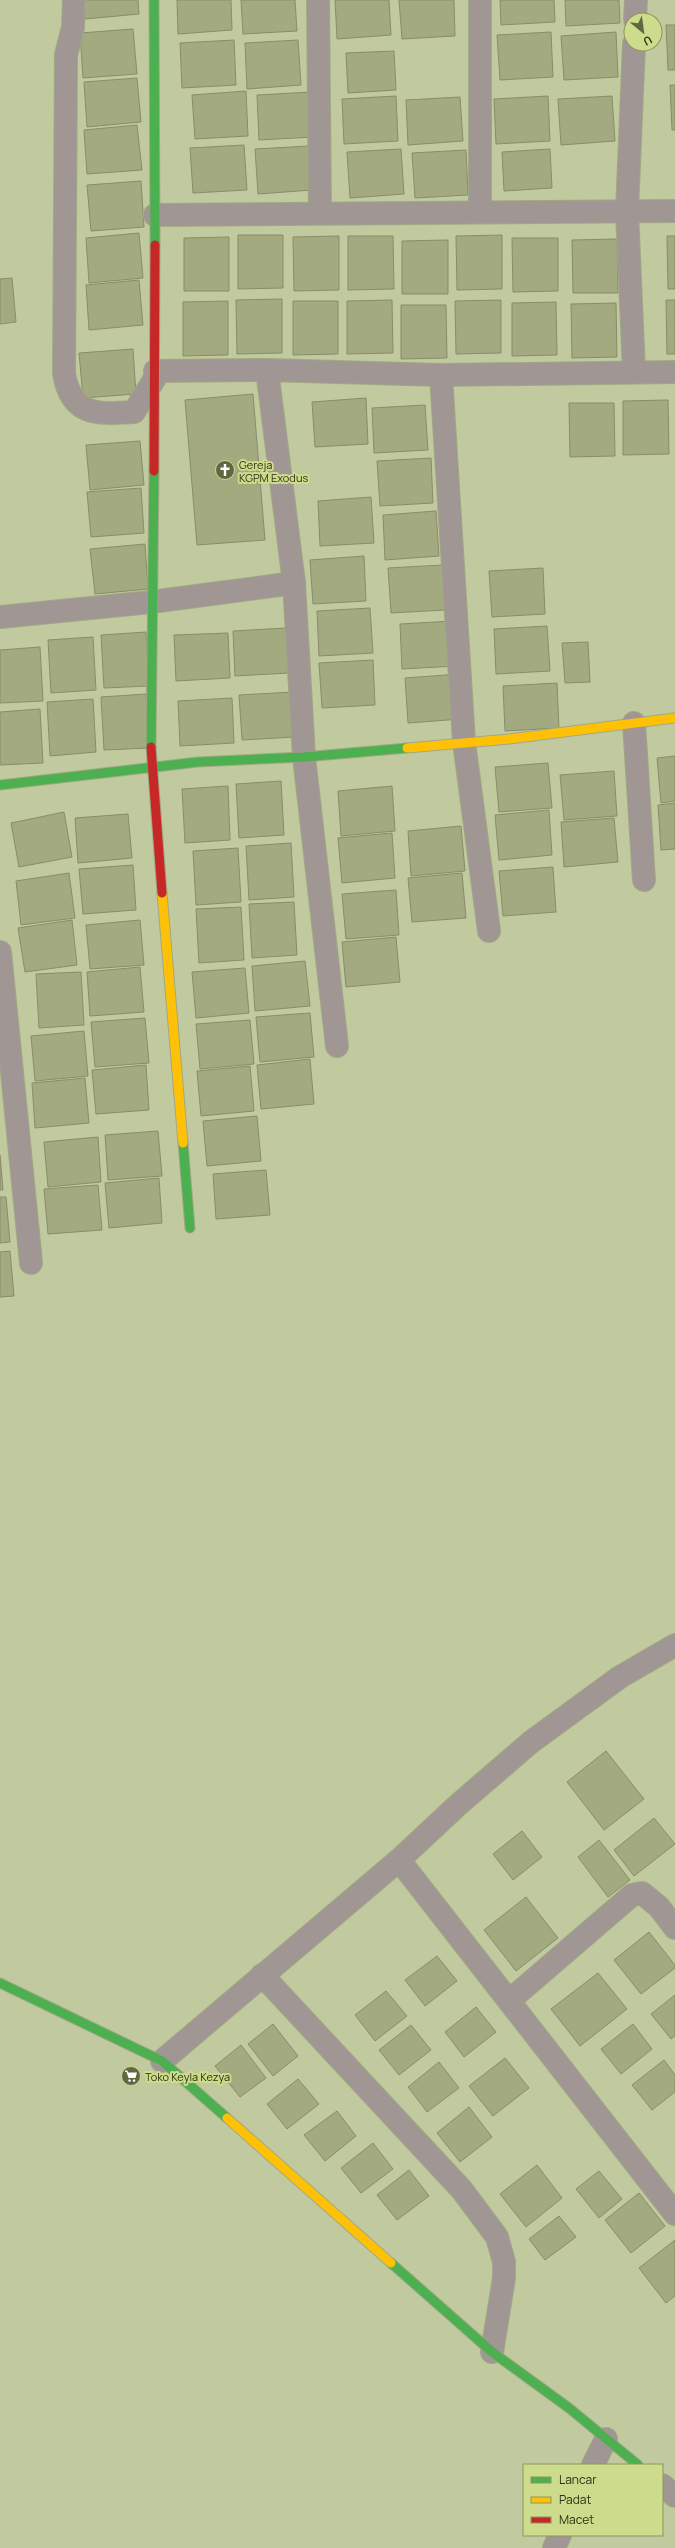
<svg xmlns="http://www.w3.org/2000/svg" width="675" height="2548" viewBox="0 0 675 2548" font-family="Manrope,sans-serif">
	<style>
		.building { fill: #a3aa80; stroke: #878d6a }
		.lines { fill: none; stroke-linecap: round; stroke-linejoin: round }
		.street-casing { stroke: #a1a885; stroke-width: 24 }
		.fast-casing { stroke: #a1a885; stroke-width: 11 }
		.slow-casing { stroke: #a1a885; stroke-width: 11 }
		.jam-casing { stroke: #a1a885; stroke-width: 11 }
		.street { stroke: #a09693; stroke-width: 22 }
		.fast { stroke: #4caf50; stroke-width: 9 }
		.slow { stroke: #ffc107; stroke-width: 9 }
		.jam { stroke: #c62828; stroke-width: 9 }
		.labels { text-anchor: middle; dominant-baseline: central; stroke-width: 4; stroke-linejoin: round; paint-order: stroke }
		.poi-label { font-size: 11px; fill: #2d3212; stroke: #cddb8c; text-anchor: start }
	</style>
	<rect width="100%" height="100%" fill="#c1c99e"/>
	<g class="building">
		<polygon points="84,0 138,0 139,14 85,19"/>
		<polygon points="177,0 231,0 232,30 178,34"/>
		<polygon points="241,0 295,0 297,31 243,34"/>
		<polygon points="335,0 389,0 391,35 337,39"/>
		<polygon points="399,0 454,0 455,36 402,39"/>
		<polygon points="500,0 554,0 555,22 501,25"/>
		<polygon points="565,0 619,0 620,23 566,26"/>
		<polygon points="666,25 675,25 675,70 668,70"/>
		<polygon points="133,29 137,74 83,78 80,33"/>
		<polygon points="551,32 553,77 500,80 497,35"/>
		<polygon points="616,32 618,77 564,80 561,36"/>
		<polygon points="234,40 236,85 182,88 180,43"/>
		<polygon points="298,40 301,85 247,89 245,43"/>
		<polygon points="394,51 396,90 348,93 346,53"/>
		<polygon points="137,78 141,122 87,127 84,82"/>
		<polygon points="670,85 675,85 675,130 672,130"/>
		<polygon points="246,91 248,136 195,139 192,95"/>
		<polygon points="311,92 313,137 259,140 257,95"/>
		<polygon points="396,96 398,141 344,144 342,99"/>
		<polygon points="548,96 550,141 496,144 494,99"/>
		<polygon points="612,96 615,141 561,145 558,99"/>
		<polygon points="460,97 463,141 408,145 406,100"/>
		<polygon points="137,125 142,170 87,174 84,130"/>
		<polygon points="244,145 247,190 193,193 190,148"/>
		<polygon points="309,146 312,190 258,194 255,149"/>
		<polygon points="401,149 404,194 350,198 347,152"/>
		<polygon points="550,149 552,188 504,191 502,152"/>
		<polygon points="466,150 468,195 415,198 412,153"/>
		<polygon points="141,181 144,227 91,231 87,185"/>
		<polygon points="139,233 143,278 89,283 86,238"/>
		<polygon points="238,235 283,235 283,288 238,289"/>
		<polygon points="502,235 502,289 457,290 456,236"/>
		<polygon points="339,236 339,290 294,291 293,237"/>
		<polygon points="348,236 393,236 394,289 348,290"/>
		<polygon points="667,236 675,236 675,289 668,289"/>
		<polygon points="229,237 229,291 184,291 184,238"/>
		<polygon points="512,238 558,238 558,291 513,292"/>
		<polygon points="617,239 618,293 573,293 572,240"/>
		<polygon points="448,240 448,294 402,294 402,241"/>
		<polygon points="12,278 16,322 0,324 0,279"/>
		<polygon points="139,280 143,325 89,330 86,285"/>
		<polygon points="282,299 282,353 237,354 236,300"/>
		<polygon points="392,300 393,353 347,354 347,301"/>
		<polygon points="501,300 501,353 456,354 455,301"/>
		<polygon points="666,300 675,300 675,354 667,354"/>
		<polygon points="228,301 228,355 183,356 183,302"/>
		<polygon points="293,301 338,301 338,354 293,355"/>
		<polygon points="556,302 557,355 512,356 512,303"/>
		<polygon points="616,303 617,357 572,358 571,304"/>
		<polygon points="401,305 446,305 447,358 401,359"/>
		<polygon points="133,349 136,394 83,398 79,353"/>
		<polygon points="253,394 265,540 197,545 185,400"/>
		<polygon points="366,398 368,444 315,447 312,402"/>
		<polygon points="668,400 669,454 623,455 623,401"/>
		<polygon points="569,403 614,403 615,456 570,457"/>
		<polygon points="425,405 428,450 374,453 372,408"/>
		<polygon points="140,441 144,485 90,490 86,445"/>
		<polygon points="431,458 433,503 380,506 377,461"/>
		<polygon points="141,488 144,533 91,537 87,492"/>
		<polygon points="371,497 374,543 320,546 318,501"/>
		<polygon points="436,511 439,556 385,560 383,515"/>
		<polygon points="145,544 148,589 95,594 90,549"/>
		<polygon points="364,556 366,601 313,604 310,560"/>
		<polygon points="443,565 445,610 391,613 388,568"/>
		<polygon points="543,568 545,614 492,617 489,571"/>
		<polygon points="370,608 373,653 319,656 317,611"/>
		<polygon points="453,621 456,666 402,669 400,624"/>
		<polygon points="547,626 550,671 496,674 494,629"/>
		<polygon points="286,628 289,673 235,676 233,631"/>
		<polygon points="146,632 149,686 104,688 101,635"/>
		<polygon points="228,633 230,678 176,681 174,635"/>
		<polygon points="93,637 96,690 51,693 48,640"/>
		<polygon points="588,642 590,682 565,683 562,643"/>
		<polygon points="40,647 43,701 0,703 0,650"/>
		<polygon points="373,660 375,705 322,708 319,663"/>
		<polygon points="459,674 461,719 408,723 405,678"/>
		<polygon points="557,683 559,728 505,731 503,686"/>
		<polygon points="293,692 295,737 242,740 239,695"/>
		<polygon points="146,694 149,748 104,750 101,697"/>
		<polygon points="232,698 234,743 180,746 178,701"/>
		<polygon points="93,699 96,752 50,756 47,702"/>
		<polygon points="40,709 43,763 0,765 0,712"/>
		<polygon points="675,756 675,801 661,803 657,758"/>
		<polygon points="548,763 552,808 499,812 495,767"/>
		<polygon points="614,771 617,816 564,820 560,775"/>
		<polygon points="281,781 284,835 239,838 236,784"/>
		<polygon points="228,786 230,840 185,843 182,789"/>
		<polygon points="392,786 395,831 341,836 338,791"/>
		<polygon points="675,803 675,849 661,850 658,805"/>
		<polygon points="549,810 552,855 499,860 495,815"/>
		<polygon points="64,812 72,857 19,867 11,823"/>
		<polygon points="128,814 132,858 78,863 75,818"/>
		<polygon points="614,818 618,862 564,867 561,822"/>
		<polygon points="461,826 465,871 411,876 408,831"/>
		<polygon points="392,833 395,878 342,883 338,838"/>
		<polygon points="291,843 294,897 249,900 246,846"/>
		<polygon points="238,848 241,902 196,905 193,851"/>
		<polygon points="133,865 136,910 83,914 79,869"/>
		<polygon points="553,867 556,912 503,916 499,871"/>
		<polygon points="69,873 75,918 21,925 16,881"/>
		<polygon points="462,873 466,918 412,922 408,878"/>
		<polygon points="396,890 399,935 346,939 342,894"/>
		<polygon points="294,902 297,955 252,958 249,904"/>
		<polygon points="241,907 244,960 199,963 196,909"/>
		<polygon points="72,920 77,965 25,972 18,928"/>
		<polygon points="140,920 144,965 90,969 86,925"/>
		<polygon points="396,937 400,982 346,987 342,942"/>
		<polygon points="305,961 310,1006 255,1011 252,966"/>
		<polygon points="140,967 144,1012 90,1016 87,972"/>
		<polygon points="245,968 249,1013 196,1018 192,972"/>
		<polygon points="81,972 84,1025 39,1028 36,974"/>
		<polygon points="310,1013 314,1057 260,1062 256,1017"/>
		<polygon points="145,1018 149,1063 95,1067 91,1022"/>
		<polygon points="250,1020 254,1064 200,1069 196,1024"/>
		<polygon points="84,1031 88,1076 35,1081 31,1036"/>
		<polygon points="310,1059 314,1104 261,1109 257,1065"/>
		<polygon points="146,1065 149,1110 96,1114 92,1070"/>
		<polygon points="250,1066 254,1111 201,1116 197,1071"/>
		<polygon points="85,1078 89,1123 35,1128 32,1083"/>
		<polygon points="257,1116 261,1161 207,1166 203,1121"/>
		<polygon points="158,1131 162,1176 108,1180 105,1135"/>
		<polygon points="98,1137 101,1182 48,1187 44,1142"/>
		<polygon points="0,1155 3,1190 0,1190"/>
		<polygon points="266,1170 270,1215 216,1219 213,1174"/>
		<polygon points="159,1178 162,1223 109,1228 105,1183"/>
		<polygon points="98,1185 102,1230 48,1234 44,1189"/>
		<polygon points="0,1197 6,1197 10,1242 0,1243"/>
		<polygon points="10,1251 14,1296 0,1297 0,1252"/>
		<polygon points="606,1751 644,1799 604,1830 567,1782"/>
		<polygon points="654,1818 675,1844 634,1876 614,1850"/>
		<polygon points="522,1831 542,1857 513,1880 493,1854"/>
		<polygon points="599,1840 630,1880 608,1897 578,1857"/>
		<polygon points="526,1897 558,1938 516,1971 484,1930"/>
		<polygon points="649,1932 675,1965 675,1968 641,1994 614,1960"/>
		<polygon points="437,1956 457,1981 425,2006 405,1980"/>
		<polygon points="598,1973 627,2009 580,2046 551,2009"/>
		<polygon points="386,1991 407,2016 375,2041 355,2015"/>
		<polygon points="675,1995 675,2036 671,2039 651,2014"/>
		<polygon points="476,2007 496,2032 464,2057 445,2032"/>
		<polygon points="273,2024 298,2056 273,2076 248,2044"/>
		<polygon points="633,2024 652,2049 621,2074 601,2049"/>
		<polygon points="411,2025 431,2050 399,2075 379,2050"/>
		<polygon points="241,2045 266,2078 240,2097 215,2066"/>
		<polygon points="505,2058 529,2088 493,2116 469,2086"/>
		<polygon points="664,2060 675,2075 675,2092 652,2110 632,2085"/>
		<polygon points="439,2062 459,2088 427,2112 408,2087"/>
		<polygon points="298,2079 319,2104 287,2129 267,2104"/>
		<polygon points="469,2107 492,2137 460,2162 437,2133"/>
		<polygon points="337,2111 356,2136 325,2161 304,2135"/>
		<polygon points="373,2143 393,2169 361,2193 341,2168"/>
		<polygon points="537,2165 562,2198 526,2227 500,2194"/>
		<polygon points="409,2170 429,2196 397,2220 377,2195"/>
		<polygon points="599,2171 622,2199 599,2218 576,2189"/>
		<polygon points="639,2193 665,2226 631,2253 605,2220"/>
		<polygon points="559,2216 576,2237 545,2260 529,2239"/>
		<polygon points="675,2240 675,2296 666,2303 639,2268"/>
	</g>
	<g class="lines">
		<g class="street-casing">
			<g id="street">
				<path d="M74 0 73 27 66 55 64 373C71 417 98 414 134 412L155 378"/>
				<polyline points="318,0 320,213"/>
				<polyline points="480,0 480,211"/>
				<polyline points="635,20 636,0"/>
				<polyline points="155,215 675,211"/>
				<polyline points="267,370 294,583 304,757 337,1046"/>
				<polyline points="155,371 267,370 441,375 675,372"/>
				<polyline points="634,372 627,211 634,44"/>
				<polyline points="441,375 464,742 489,931"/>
				<polyline points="0,617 151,602 294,583"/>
				<polyline points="634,723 644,880"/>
				<polyline points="0,952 31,1263"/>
				<polyline points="399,1860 675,2214"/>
				<polyline points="262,1975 462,2190 497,2237 504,2262 504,2278 492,2352"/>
				<polyline points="510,2000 632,1895 642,1893 659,1907 675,1928"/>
				<polyline points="162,2061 399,1860 459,1804 531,1742 620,1677 675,1645"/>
				<polyline points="593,2465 606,2439"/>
				<polyline points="662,2485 675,2496"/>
				<polyline points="554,2548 560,2535"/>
			</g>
		</g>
		<g class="fast-casing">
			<g id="fast">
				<polyline points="154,0 155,245"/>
				<polyline points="151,747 154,471"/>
				<polyline points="0,785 198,762 304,757 407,748"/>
				<polyline points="183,1143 190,1228"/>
				<polyline points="0,1983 162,2061 227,2118"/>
				<polyline points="391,2263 492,2352 569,2408 638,2465"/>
			</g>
		</g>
		<g class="slow-casing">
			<g id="slow">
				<polyline points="407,748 509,739 675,718"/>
				<polyline points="162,893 183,1143"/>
				<polyline points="227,2118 391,2263"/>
			</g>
		</g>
		<g class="jam-casing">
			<g id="jam">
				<polyline points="154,471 155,245"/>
				<polyline points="151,747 162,893"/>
			</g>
		</g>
		<use href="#street" class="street"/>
		<use href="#fast" class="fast"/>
		<use href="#slow" class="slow"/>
		<use href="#jam" class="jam"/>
	</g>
	<defs>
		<g id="church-disc" transform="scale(1)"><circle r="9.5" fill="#616743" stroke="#cddb8c"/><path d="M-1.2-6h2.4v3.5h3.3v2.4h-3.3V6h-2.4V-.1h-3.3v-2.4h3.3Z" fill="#fff"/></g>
		<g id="supermarket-disc" transform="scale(1)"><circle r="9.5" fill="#616743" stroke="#cddb8c"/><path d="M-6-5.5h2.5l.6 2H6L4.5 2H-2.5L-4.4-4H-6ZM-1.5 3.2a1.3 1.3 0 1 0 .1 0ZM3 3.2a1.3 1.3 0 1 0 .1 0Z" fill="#fff"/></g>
	</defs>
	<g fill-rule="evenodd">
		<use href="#church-disc" x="225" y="470"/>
		<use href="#supermarket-disc" x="131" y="2076"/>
	</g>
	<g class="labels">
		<g class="poi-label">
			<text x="239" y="464">Gereja<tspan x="239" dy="13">KGPM Exodus</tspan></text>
			<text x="145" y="2076">Toko Keyla Kezya</text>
		</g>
	</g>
	<rect x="523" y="2464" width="140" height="72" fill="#cddb8c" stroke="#8d975b"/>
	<rect x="531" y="2477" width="20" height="6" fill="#4caf50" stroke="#8d975b"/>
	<text x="559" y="2484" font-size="12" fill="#2d3212">Lancar</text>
	<rect x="531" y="2497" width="20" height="6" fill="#ffc107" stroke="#8d975b"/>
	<text x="559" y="2504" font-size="12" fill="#2d3212">Padat</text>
	<rect x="531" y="2517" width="20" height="6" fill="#c62828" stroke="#8d975b"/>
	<text x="559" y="2524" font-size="12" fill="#2d3212">Macet</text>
	<g transform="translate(643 32) rotate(151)"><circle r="19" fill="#cddb8c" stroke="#8d975b"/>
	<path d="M0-3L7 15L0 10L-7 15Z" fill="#616743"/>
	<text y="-6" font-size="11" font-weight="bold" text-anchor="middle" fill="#2d3212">U</text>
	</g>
</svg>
